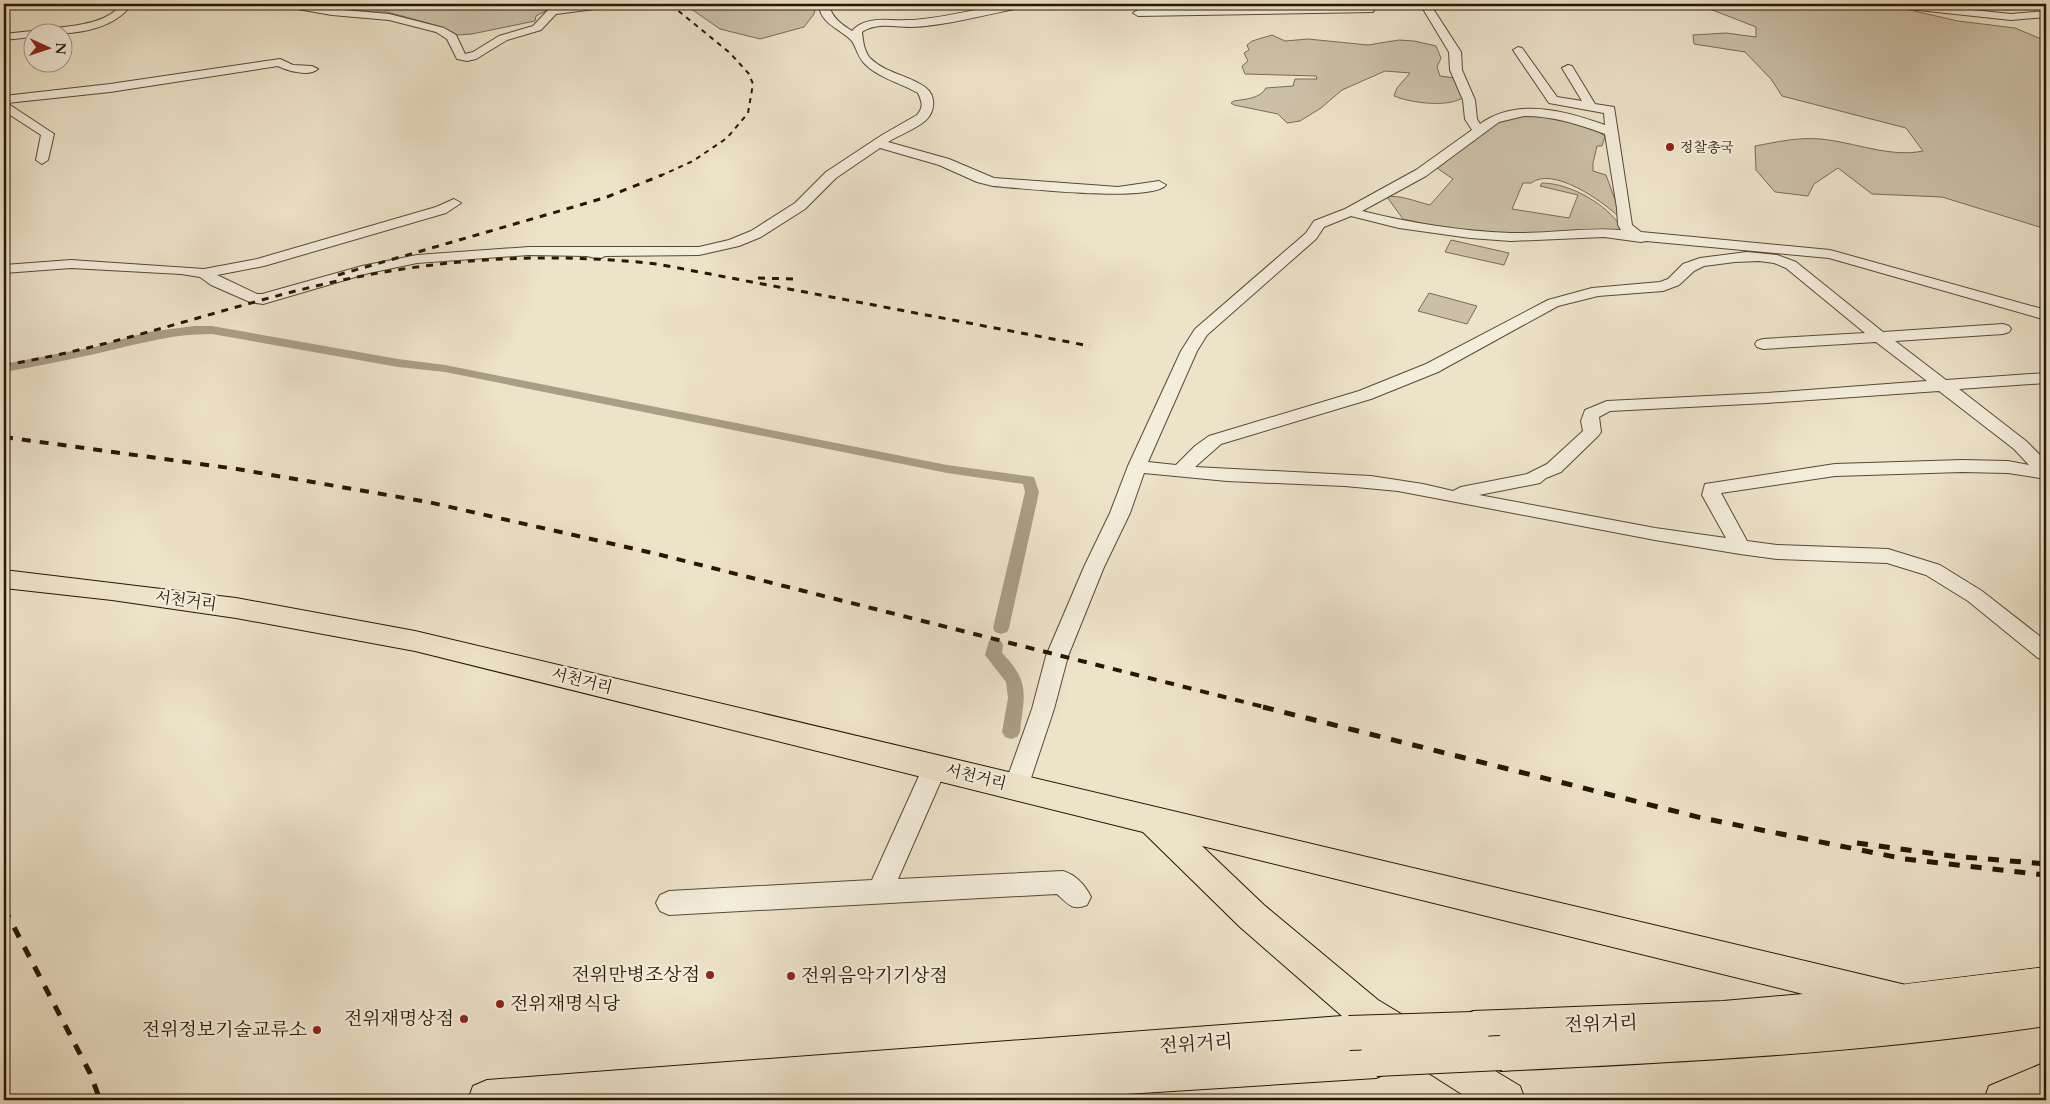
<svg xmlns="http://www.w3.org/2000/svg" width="2050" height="1104" viewBox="0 0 2050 1104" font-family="Cardo,'Noto Serif KR',serif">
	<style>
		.green { fill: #cbc0a7; stroke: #786c54 }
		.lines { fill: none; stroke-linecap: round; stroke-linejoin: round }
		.stream { stroke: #756851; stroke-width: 2.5 }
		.canal { fill: #a99e85; fill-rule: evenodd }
		.minor-casing { stroke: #584a34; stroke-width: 2 }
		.major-casing { stroke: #261702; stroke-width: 2 }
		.highway-casing { stroke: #261702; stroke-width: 1 }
		.minor { fill: #f3eddc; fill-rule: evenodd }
		.major { fill: #ede3c9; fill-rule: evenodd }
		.highway { fill: #ede3c9; fill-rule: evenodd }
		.rail-far3 { stroke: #261702; stroke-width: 2; stroke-dasharray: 5 5; stroke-linecap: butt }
		.rail-far2 { stroke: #261702; stroke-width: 3; stroke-dasharray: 7 7; stroke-linecap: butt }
		.rail-far1 { stroke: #261702; stroke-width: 4; stroke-dasharray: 9 9; stroke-linecap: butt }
		.rail { stroke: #261702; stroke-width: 5; stroke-dasharray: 11 11; stroke-linecap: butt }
		.major-bridge-casing { stroke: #261702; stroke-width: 36; stroke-linecap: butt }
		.major-bridge { stroke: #ede3c9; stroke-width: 34 }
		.poi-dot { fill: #8f2418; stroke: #f3eddc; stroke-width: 2 }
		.labels { text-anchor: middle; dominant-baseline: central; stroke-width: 4.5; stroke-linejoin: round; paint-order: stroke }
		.far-poi-label { font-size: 14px; fill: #261702; stroke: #f3eddc; text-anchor: start }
		.street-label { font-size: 16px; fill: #261702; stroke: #f3eddc }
		.near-poi-label { font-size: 19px; fill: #261702; stroke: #f3eddc; text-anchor: end }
		.near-street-label { font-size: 19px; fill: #261702; stroke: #f3eddc }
	</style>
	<rect width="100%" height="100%" fill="#ede3c9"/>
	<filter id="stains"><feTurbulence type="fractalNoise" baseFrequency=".004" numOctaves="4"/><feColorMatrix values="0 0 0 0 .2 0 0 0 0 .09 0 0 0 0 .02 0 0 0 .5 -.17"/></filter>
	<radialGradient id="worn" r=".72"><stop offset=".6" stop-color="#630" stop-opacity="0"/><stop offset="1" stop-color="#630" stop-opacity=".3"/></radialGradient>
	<g class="green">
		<polygon points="305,4 552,4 551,8 536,16 535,21 472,34 458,35 442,27 387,12 353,12"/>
		<polygon points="684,4 816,4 814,14 804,27 760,39 720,29"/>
		<path d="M1697 4H1874L1892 6 1958 21 2015 28 2046 41V229L1942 197 1872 194 1838 168 1814 184 1808 196 1775 192 1756 170 1755 146C1777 142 1798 137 1820 139 1854 142 1890 158 1923 151L1906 128 1782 96 1771 79 1745 52 1694 44 1693 35 1726 33 1756 37V27Z"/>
		<path d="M1272 35 1285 41 1308 39 1368 45 1399 40 1414 41 1436 46 1441 58 1437 67 1440 76 1455 78 1464 97C1449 108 1411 103 1394 96L1397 88 1410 73 1385 71 1342 90 1321 108 1300 121 1287 123 1278 114 1234 105 1231 103 1234 101C1245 99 1260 99 1266 88L1293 86 1295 79H1317L1316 76 1245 74 1242 66 1248 61 1244 53 1249 50 1247 45 1252 41Z"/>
		<path d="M1518 115C1548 117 1579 118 1605 136L1602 146H1597L1593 163V171L1606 175 1617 205 1618 216C1602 201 1553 166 1531 183H1523L1512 209 1569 218 1578 195 1540 186 1542 183C1571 183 1613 207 1625 234H1504L1444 228 1403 219 1387 197C1398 194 1417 202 1430 205L1453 179 1437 168C1460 151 1490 119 1518 115Z"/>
		<polygon points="1451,240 1509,253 1504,265 1445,252"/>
		<polygon points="1429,293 1477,306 1467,324 1418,311"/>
	</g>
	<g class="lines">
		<polyline class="stream" points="2017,4 2046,10"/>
		<g class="canal">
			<path d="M194 326H212L398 359 445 365 947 465 1034 477 1039 492 1009 628 1007 632 1001 634 995 632 993 628 1025 492 1023 484 947 473 445 372 398 367 212 334C169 334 135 345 95 354 65 360 34 367 4 372V364L94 347 148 332Z"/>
			<path d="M995 639 1001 641 1003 645 1002 653C1031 683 1024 694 1020 732L1017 737 1011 739 1005 737 1002 732 1008 698 1006 682 985 655 989 641Z"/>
		</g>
		<g class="minor-casing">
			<g id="minor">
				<path d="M122 4H132C112 32 68 36 38 32 42 28 50 28 56 28 79 25 107 23 122 4Z"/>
				<polygon points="281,4 302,4 332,9 389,14 444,28 456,35 465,54 473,52 499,36 533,26 549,9 587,4 615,4 610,7 556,14 541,30 507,40 476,59 467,61 457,59 447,39 436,32 389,20 332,15 286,7"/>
				<path d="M819 4H829C831 17 841 24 852 31 861 20 877 19 891 20 938 23 982 4 1029 4L1024 7C987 14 950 25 912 27 896 27 876 22 862 32 863 41 864 51 870 58 885 73 908 75 925 87 937 96 935 112 925 121 914 130 899 135 888 142L949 159 994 178 1118 187 1159 181 1166 185C1151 203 1020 188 993 186L977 182 939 165 880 148 836 178 805 209 761 237 739 246 699 255 605 256 599 259 587 256 529 255 417 263 369 273 263 304 250 302 211 285 200 277 181 274 71 268 4 273V265L71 260 204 269 257 259 436 207 454 199 461 203 446 213 264 266 217 275 257 294H262L362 266 417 255 529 247H699L729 240 751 231 795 203 826 172 882 135 917 115C924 107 922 102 918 93 901 83 878 78 864 63 857 56 856 45 851 40 839 28 820 24 819 4Z"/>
				<path d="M1420 4H1430L1461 52 1462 70 1475 100 1477 119 1480 124C1517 97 1566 111 1605 125L1604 113 1549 103 1513 50 1518 47 1522 48 1557 97 1582 101 1562 68 1568 65 1572 66 1595 104 1614 107 1632 225 1641 232 1830 250 2046 310V320L1829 258 1646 241 1641 242 1604 237 1511 241 1470 238 1399 228 1351 216 1324 227 1316 239 1207 335 1197 351 1148 462 1176 465 1195 446 1209 436 1359 391 1426 364 1548 300 1592 288 1660 282 1668 279 1683 264 1700 258 1747 252 1777 255 1796 262 1883 332 2003 324 2009 326 2011 329 2009 332 2003 334 1895 341 1946 380 2046 373V383L1959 389 2026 441 2046 461V479L2008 473 1962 472 1835 476 1721 493 1747 541 1777 545 1888 549 1940 565 1982 591 2046 641V660L2038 658 1968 601 1926 575 1887 563 1777 559 1740 554 1655 540 1398 491 1345 486 1227 481 1144 473 1130 513 1104 567 1068 656 1054 709 1028 787 1025 794 1016 797 1007 794 1004 787 1032 709 1046 656 1084 567 1110 513 1128 466 1181 351 1195 329 1306 233 1314 221 1345 209 1416 170 1472 130 1465 119 1463 100 1450 70 1449 52ZM1524 116C1553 116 1578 124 1605 134L1617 208 1618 225 1621 230C1584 227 1547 234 1510 233 1461 231 1410 223 1362 211L1426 176 1499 122ZM1759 261 1774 263 1786 268 1865 333 1763 339 1757 341 1755 344 1757 347 1763 349 1876 342 1927 381 1767 393 1607 401 1585 410 1581 421 1583 431 1547 464 1527 474 1461 487 1453 491 1423 484 1371 476 1195 467 1221 444 1371 399 1438 372 1558 306 1598 296 1663 291 1679 285 1694 271 1704 266 1735 262ZM1939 391 2014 449 2029 465 2008 461 1962 460 1835 464 1705 484 1702 495 1726 538 1655 528 1479 495 1540 483 1546 478 1561 472 1598 436 1601 432 1599 417 1610 411 1767 403Z"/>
				<polygon points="1885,4 1916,4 2011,14 2046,11 2046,17 2011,20 1890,7"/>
				<polygon points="1369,7 1373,8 1374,10 1373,12 1138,16 1133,13 1138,10"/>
				<polygon points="32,31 36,32 32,32 32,37 4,40 4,34"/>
				<path d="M280 59 293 65 312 66 318 69C309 77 288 71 278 66L110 92 7 103 54 134 48 160 42 164 36 160 41 135 4 111V96L110 84Z"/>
				<path d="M935 757 943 760 947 767 898 879 1063 871C1076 875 1085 885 1091 897L1087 905C1072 911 1068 904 1057 894L669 915 660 911 656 903 660 895 669 891 872 880 923 767 927 760Z"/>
			</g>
		</g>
		<g class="major-casing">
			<g id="major">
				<path d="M4 570 236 598 415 631 1906 985 1919 990 1924 1002 1923 1006 2046 992V1026C1866 1053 1683 1062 1501 1071L1488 1066 1482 1053 1485 1046 1473 1047 1460 1042 1454 1029 1460 1016 1473 1011 1723 1001 1803 994 1202 846 1264 905 1378 1000 1520 1086 1525 1100H1471L1391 1049 1395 1059 1390 1072 1376 1078 1031 1100H468L473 1086 487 1080 1342 1016 1240 927 1143 832 415 651 236 618 112 600 4 588ZM1367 1034 1379 1042 1364 1041Z"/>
				<polygon points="2046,1062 2046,1100 1984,1100 1989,1086"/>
			</g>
		</g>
		<g class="highway-casing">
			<polygon id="highway" points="2046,967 2046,1003 1906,1020 1892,1015 1887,1002 1892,989 1906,984"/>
		</g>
		<use href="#minor" class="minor"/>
		<use href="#major" class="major"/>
		<use href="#highway" class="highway"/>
		<polyline class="rail-far3" points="660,176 693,161 727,138 748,113 753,84 749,74 730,53 670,4"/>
		<g class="rail-far2">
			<polyline points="338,275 563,210 607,197 662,175"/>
			<polyline points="758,278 793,279"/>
			<path d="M4 365C110 348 212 311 316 286 429 259 541 251 657 264L1090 346"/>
		</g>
		<polyline class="rail-far1" points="4,437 237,469 428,502 657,554 1268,708"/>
		<g class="rail">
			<polyline points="1263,707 1702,818 1905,859 2046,875"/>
			<polyline points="1857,843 1952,856 2046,864"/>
			<polyline points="4,908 90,1073 100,1100"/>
		</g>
		<g class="major-bridge-casing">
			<g id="major-bridge">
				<polyline points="1349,1033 1473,1029"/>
				<polyline points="1376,1059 1501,1053"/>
			</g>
		</g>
		<use href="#major-bridge" class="major-bridge"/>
	</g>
	<g class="poi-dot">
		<circle cx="1670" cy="147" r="5"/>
		<circle cx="710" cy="975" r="5"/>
		<circle cx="791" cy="976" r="5"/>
		<circle cx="500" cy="1004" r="5"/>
		<circle cx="464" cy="1019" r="5"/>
		<circle cx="317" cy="1030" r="5"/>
	</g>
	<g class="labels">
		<g class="far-poi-label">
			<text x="1680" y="147">정찰총국</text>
		</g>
		<g class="street-label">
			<text transform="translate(186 601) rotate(8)">서천거리</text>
			<text transform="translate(582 681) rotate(14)">서천거리</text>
			<text transform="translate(976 777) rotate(14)">서천거리</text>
		</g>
		<g class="near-poi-label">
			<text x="700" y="975">전위만병조상점</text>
			<text x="801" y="976" text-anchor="start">전위음악기기상점</text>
			<text x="510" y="1004" text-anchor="start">전위재명식당</text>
			<text x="454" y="1019">전위재명상점</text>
			<text x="307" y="1030">전위정보기술교류소</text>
		</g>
		<g class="near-street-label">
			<text transform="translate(1601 1024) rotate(-2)">전위거리</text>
			<text transform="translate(1196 1044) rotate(-4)">전위거리</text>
		</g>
	</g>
	<rect width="2050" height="1104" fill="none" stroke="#ede3c9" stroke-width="20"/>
	<rect x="5" y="5" width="2040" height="1094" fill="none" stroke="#261702" stroke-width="2.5"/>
	<rect x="10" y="10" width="2030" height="1084" fill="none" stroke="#261702"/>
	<g transform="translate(48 48) rotate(93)"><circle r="24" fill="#f3eddc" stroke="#a19785"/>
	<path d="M0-4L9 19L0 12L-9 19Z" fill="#8f2418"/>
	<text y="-8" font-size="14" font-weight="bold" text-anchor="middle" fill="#261702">N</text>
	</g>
	<rect width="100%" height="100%" filter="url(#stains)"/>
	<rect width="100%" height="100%" fill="url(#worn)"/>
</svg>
